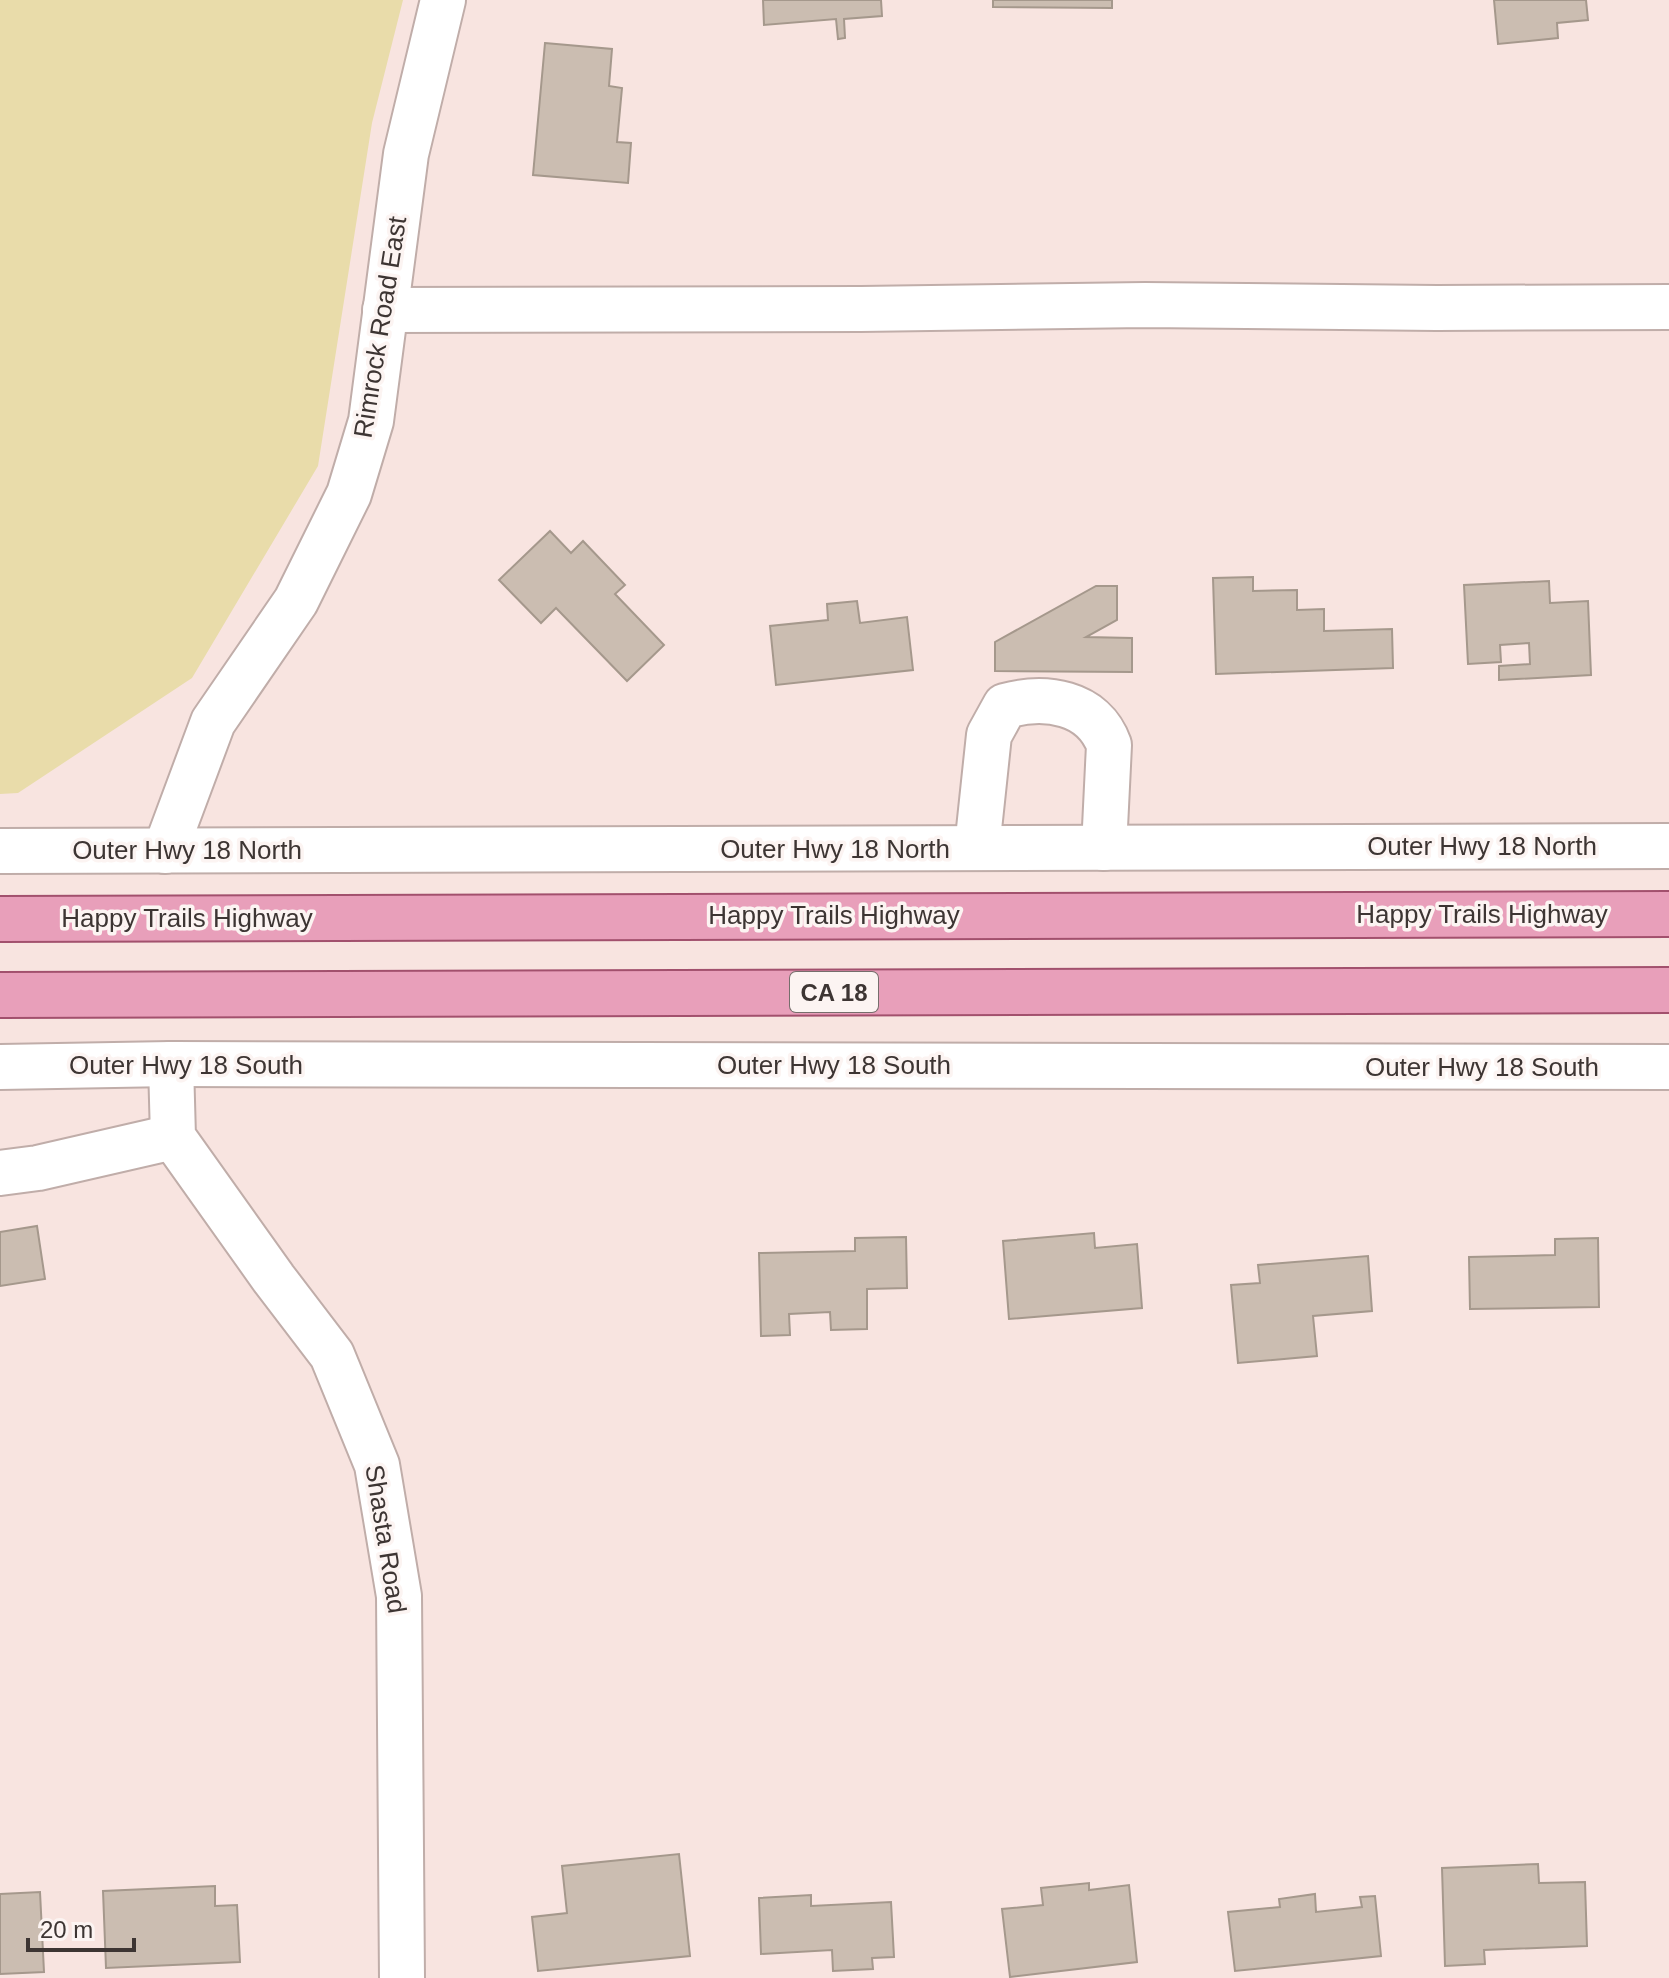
<svg xmlns="http://www.w3.org/2000/svg" width="1669" height="1978" viewBox="0 0 1669 1978" font-family="Arial,sans-serif">
	<style>
		.green { fill: #e9dcaa }
		.building { fill: #cbbdb1; stroke: #a5988c; stroke-width: 2 }
		.lines { fill: none; stroke-linecap: round; stroke-linejoin: round }
		.minor-casing { stroke: #c0ada9; stroke-width: 48 }
		.major-casing { stroke: #a2506d; stroke-width: 48 }
		.minor { stroke: #fff; stroke-width: 44 }
		.major { stroke: #e89fba; stroke-width: 44 }
		.labels { text-anchor: middle; dominant-baseline: central; stroke-width: 7; stroke-linejoin: round; paint-order: stroke }
		.shield { fill: #fcf4f2; stroke: #766e6c; stroke-width: 2 }
		.shield-label { font-size: 24px; font-weight: bold; fill: #3d3533 }
		.street-label { font-size: 26px; fill: #3d3533; stroke: #fcf4f2 }
	</style>
	<rect width="100%" height="100%" fill="#f8e4e0"/>
	<polygon class="green" points="0,0 403,0 372,123 318,466 192,678 18,793 0,794"/>
	<g class="building">
		<polygon points="763,0 881,0 882,16 844,19 845,38 838,39 836,19 764,25"/>
		<polygon points="993,0 1112,0 1112,8 993,7"/>
		<polygon points="1494,0 1586,0 1588,20 1557,23 1558,38 1498,44"/>
		<polygon points="545,43 612,49 609,86 622,88 617,142 631,143 628,183 533,175"/>
		<polygon points="550,531 571,553 583,541 625,585 615,594 664,645 627,681 556,608 541,623 499,580"/>
		<polygon points="1253,577 1253,591 1297,590 1297,610 1324,609 1324,631 1392,629 1393,668 1216,674 1213,578"/>
		<polygon points="1549,581 1550,603 1588,601 1591,675 1499,680 1499,666 1530,664 1529,643 1500,645 1501,662 1468,664 1464,585"/>
		<polygon points="1096,586 1117,586 1117,620 1086,637 1132,638 1132,672 995,671 995,642"/>
		<polygon points="857,601 860,623 907,617 913,670 776,685 770,626 828,620 827,604"/>
		<polygon points="37,1226 45,1279 0,1286 0,1232"/>
		<polygon points="1094,1233 1095,1248 1137,1244 1142,1308 1009,1319 1003,1241"/>
		<polygon points="906,1237 907,1288 867,1289 867,1329 831,1330 830,1312 789,1314 790,1335 761,1336 759,1253 855,1251 855,1238"/>
		<polygon points="1598,1238 1599,1307 1470,1309 1469,1257 1555,1255 1555,1239"/>
		<polygon points="1368,1256 1372,1311 1313,1316 1317,1356 1238,1363 1231,1285 1260,1283 1258,1265"/>
		<polygon points="679,1854 690,1956 538,1971 532,1917 567,1913 562,1866"/>
		<polygon points="1538,1864 1539,1883 1585,1882 1587,1946 1484,1950 1485,1964 1445,1966 1442,1868"/>
		<polygon points="1089,1883 1089,1890 1129,1885 1137,1962 1010,1977 1002,1909 1043,1905 1041,1888"/>
		<polygon points="215,1886 215,1906 237,1905 240,1962 106,1968 103,1891"/>
		<polygon points="40,1892 44,1972 0,1974 0,1894"/>
		<polygon points="1315,1894 1316,1912 1362,1907 1360,1897 1375,1896 1381,1956 1235,1971 1228,1912 1280,1907 1279,1899"/>
		<polygon points="811,1895 811,1906 891,1902 894,1957 872,1958 873,1969 833,1971 832,1950 761,1954 759,1898"/>
	</g>
	<g class="lines">
		<g class="minor-casing">
			<g id="minor">
				<polyline points="385,310 861,309 1145,305 1437,308 1669,307"/>
				<path d="M977 848 989 735 1005 706C1045 695 1093 701 1109 745L1104 848"/>
				<polyline points="0,851 1669,846"/>
				<polyline points="165,851 213,722 296,601 349,494 371,421 406,154 443,0"/>
				<polyline points="171,1064 173,1137 274,1279 332,1355 377,1465 399,1596 402,1978"/>
				<polyline points="0,1067 171,1064 1669,1067"/>
				<polyline points="0,1173 38,1168 173,1137"/>
			</g>
		</g>
		<g class="major-casing">
			<g id="major">
				<polyline points="0,919 1669,914"/>
				<polyline points="0,995 1669,990"/>
			</g>
		</g>
		<use href="#minor" class="minor"/>
		<use href="#major" class="major"/>
	</g>
	<g class="labels">
		<rect class="shield" x="790" y="972" width="88" height="40" rx="6"/>
		<g class="shield-label">
			<text x="834" y="992">CA 18</text>
		</g>
		<g class="street-label">
			<text transform="translate(380 327) rotate(-81)">Rimrock Road East</text>
			<text x="1482" y="846">Outer Hwy 18 North</text>
			<text x="835" y="849">Outer Hwy 18 North</text>
			<text x="187" y="850">Outer Hwy 18 North</text>
			<text x="1482" y="914">Happy Trails Highway</text>
			<text x="834" y="915">Happy Trails Highway</text>
			<text x="187" y="918">Happy Trails Highway</text>
			<text x="186" y="1065">Outer Hwy 18 South</text>
			<text x="834" y="1065">Outer Hwy 18 South</text>
			<text x="1482" y="1067">Outer Hwy 18 South</text>
			<text transform="translate(386 1539) rotate(81)">Shasta Road</text>
		</g>
	</g>
	<path d="M28 1938v12h106v-12" fill="none" stroke="#3d3533" stroke-width="4"/>
	<text x="40" y="1938" font-size="24" fill="#3d3533" stroke="#fcf4f2" stroke-width="6" paint-order="stroke">20 m</text>
</svg>
